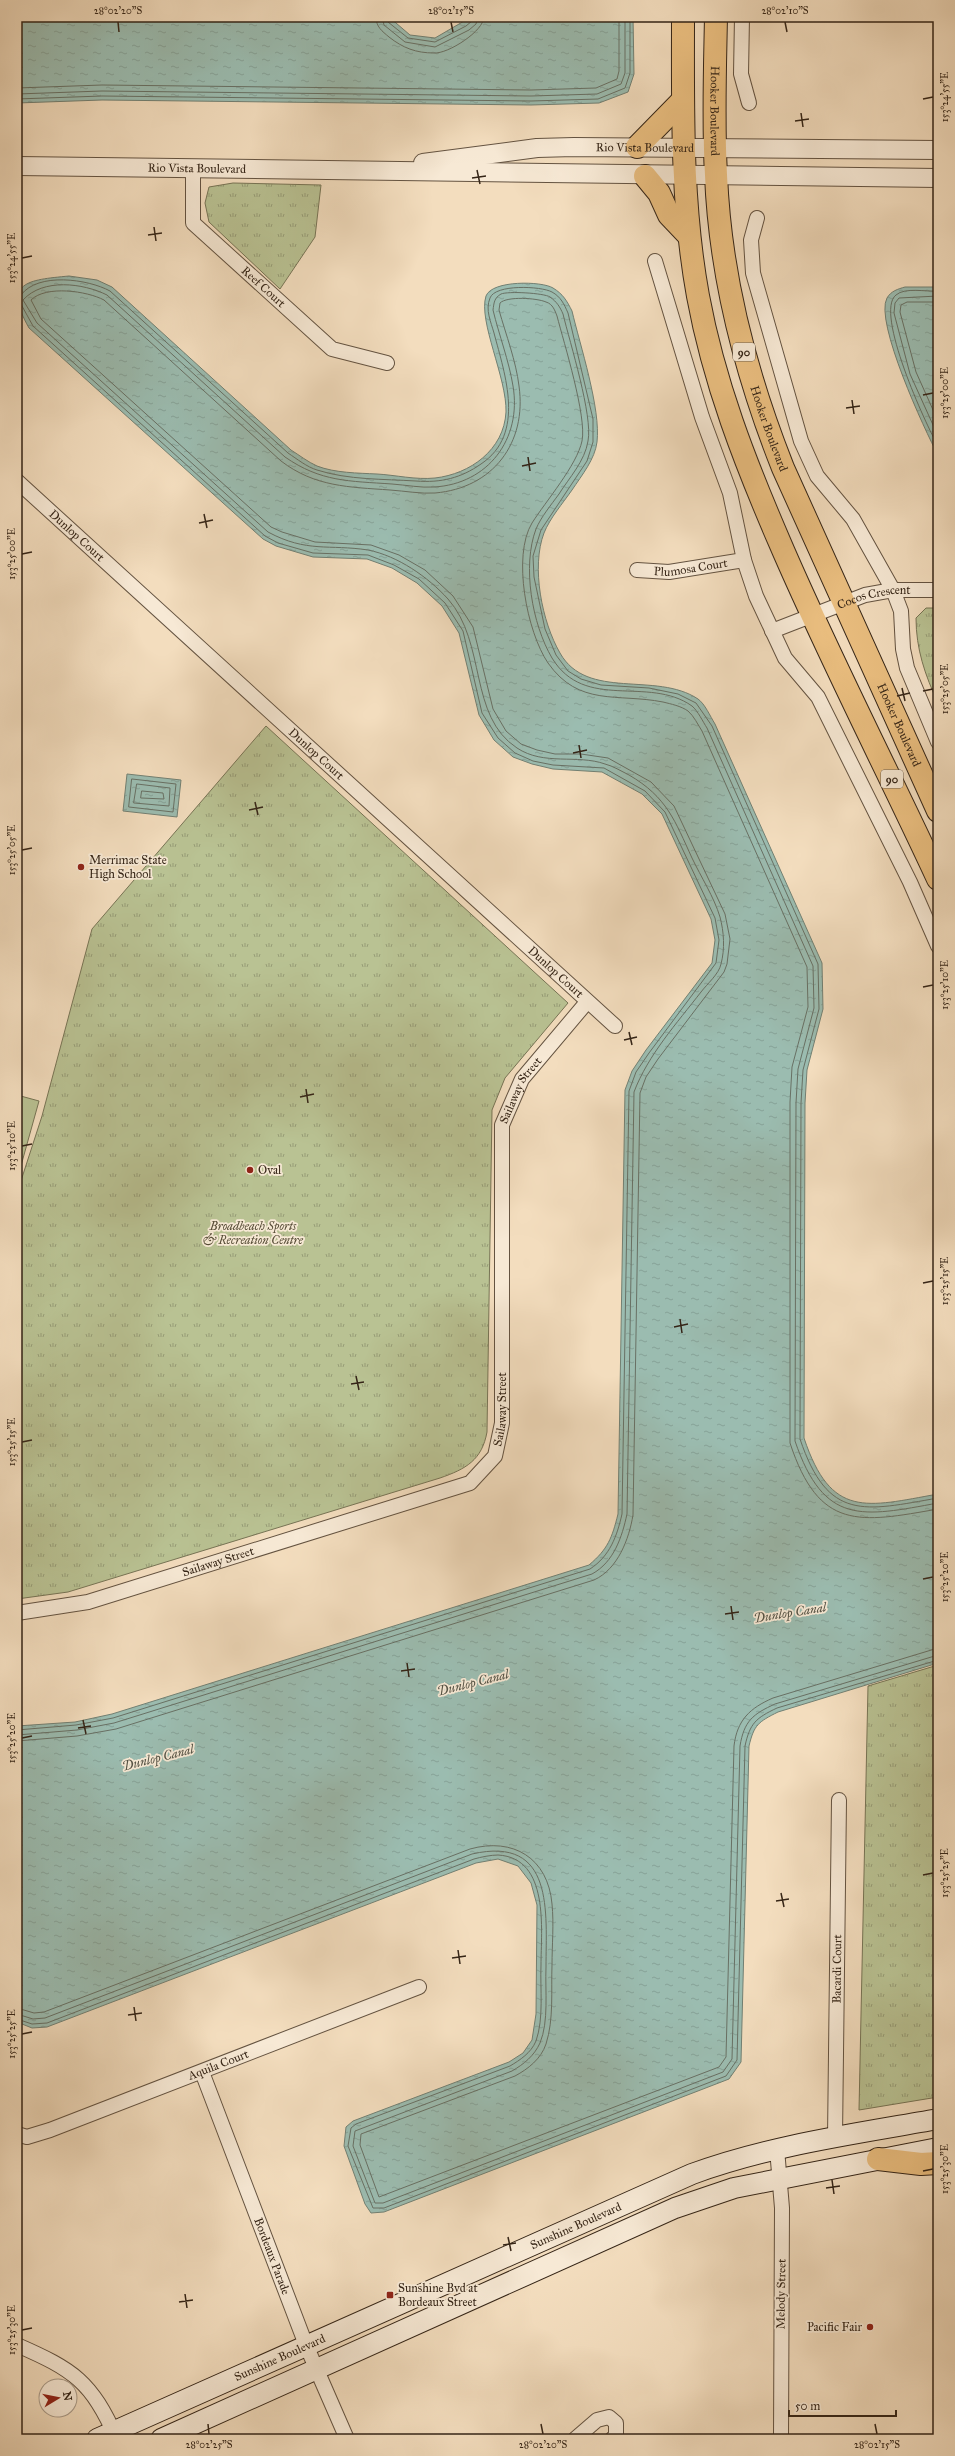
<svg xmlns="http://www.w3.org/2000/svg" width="955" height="2456" viewBox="0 0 955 2456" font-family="'IM FELL Great Primer',serif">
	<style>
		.grass { fill: #b9c293; stroke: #777455 }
		.park { fill: url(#park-tufts); stroke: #777455 }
		.water { fill: url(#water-ripples); stroke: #728073 }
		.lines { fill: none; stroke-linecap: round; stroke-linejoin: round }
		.shore { stroke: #687064; stroke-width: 1 }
		.minor-casing { stroke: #645341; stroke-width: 16 }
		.tertiary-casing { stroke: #645341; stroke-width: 20 }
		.secondary-casing { stroke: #352517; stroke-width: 22 }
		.primary-casing { stroke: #352517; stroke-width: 24 }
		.minor { stroke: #f7e9d5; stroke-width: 14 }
		.tertiary { stroke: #f7e9d5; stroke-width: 18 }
		.secondary { stroke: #f7e9d5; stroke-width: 20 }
		.primary { stroke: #eabe7f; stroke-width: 22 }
		.ticks { fill: none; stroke: #352517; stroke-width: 1.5 }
		.poi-dot { fill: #8f2418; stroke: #f7e9d5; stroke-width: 1.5 }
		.labels { text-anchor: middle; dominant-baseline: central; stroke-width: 3.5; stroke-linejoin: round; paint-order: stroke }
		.shield { fill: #f7e9d5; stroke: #6f6050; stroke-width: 1 }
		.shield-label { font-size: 11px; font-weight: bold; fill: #352517 }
		.street-label { font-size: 12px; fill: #352517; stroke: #f7e9d5 }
		.poi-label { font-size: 12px; fill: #352517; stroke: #f7e9d5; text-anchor: start }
		.park-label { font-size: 12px; font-style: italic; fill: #564c36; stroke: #f7e9d5 }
		.water-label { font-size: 13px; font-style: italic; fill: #545245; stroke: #f7e9d5 }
		.neatline { fill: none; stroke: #352517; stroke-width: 1.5 }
		.ticks-label { font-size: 10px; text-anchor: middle; fill: #352517 }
	</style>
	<defs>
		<pattern id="park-tufts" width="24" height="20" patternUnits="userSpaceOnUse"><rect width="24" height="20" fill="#b9c293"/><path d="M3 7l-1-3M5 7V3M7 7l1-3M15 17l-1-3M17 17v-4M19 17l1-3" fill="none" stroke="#979d77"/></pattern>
		<pattern id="water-ripples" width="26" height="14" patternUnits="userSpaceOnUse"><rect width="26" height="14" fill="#9bbcb0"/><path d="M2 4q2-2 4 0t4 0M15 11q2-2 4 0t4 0" fill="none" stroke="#86a197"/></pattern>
	</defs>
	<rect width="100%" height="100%" fill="#f3ddbe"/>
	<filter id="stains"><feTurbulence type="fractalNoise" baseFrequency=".005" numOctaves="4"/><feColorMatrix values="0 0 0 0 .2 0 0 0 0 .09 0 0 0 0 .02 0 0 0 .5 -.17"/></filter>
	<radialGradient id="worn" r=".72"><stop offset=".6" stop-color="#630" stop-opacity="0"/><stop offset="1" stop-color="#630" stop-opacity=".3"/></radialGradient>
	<polygon class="grass" points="17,1095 39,1101 17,1180"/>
	<g class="park">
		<polygon points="233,183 321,185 315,237 280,289 209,222 205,203 209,187"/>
		<path d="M926 608H938V703C925 675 916 649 916 618Z"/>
		<path d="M266 726 568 1003 505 1078 492 1110 487 1432C482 1460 466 1469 440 1478L68 1592 17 1599V1193L42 1116 92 929Z"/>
		<polygon points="938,1665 938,2097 859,2110 868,1686"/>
	</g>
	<g class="water">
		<polygon points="17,17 389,17 410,35 435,38 471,17 633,17 634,74 628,92 599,103 531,105 102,100 17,103"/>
		<path d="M69 276 97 280 112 287 291 450C299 455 308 462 317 466 335 473 358 473 377 474 395 475 416 480 435 478 470 474 504 450 506 412 507 378 478 321 486 296 492 280 542 281 553 288 563 294 567 301 572 311 580 345 601 409 597 442 595 459 582 475 572 490 563 503 550 518 544 533 531 567 542 622 560 653 587 701 656 671 698 699 705 704 710 716 715 724L822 963 823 1009 807 1070 805 1103 804 1438C831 1519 866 1507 938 1494V1663L778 1712C758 1722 754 1725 749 1746L741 2062 729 2079 384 2212 371 2213 365 2204 344 2146 346 2127 353 2121 509 2062 523 2053 532 2040 536 2014 537 1905 531 1883 518 1866 498 1859 476 1863 47 2027 32 2028 17 2022V1726L75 1722 112 1714 589 1565C608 1549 612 1538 618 1514L625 1090 632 1071 646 1050 712 963 715 940 711 919 662 814 642 794 602 772 553 769 532 764 513 757 494 740 479 715 459 633 442 606 417 583 392 568 367 559 313 557 276 546 263 539 29 328C3 282 27 280 69 276Z"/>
		<path d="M905 287H938V455C925 431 874 321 887 298 891 291 898 289 905 287Z"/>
		<polygon points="127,774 181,780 177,817 123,811"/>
	</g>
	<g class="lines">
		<g class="shore">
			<path d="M376 17C376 27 382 31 389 37 403 48 416 53 434 53 448 54 484 31 484 17"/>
			<polyline points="382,17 384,25 405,42 435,47 469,30 476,24 478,17"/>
			<polyline points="387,17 388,22 408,38 435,42 466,26 472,21 473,17"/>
			<polyline points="17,88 102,85 531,90 596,88 617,79 619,71 619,17"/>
			<polyline points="17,94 102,91 531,96 597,94 621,84 625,73 625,17"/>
			<polyline points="17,99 102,96 531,101 598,99 625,88 630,73 630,17"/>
			<path d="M938 291C926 292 905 287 896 295 874 312 926 425 938 446"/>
			<path d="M17 296 21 295C38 272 88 279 110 291L288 453C297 459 307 467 317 470 348 480 384 479 416 481 441 483 461 478 481 464 526 434 505 375 494 333 491 322 485 310 490 298 495 284 541 286 552 292 561 297 564 304 568 313L593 419V442L587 461 541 530 533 556 534 577 545 629 556 655 568 671 581 679 601 685 649 688 678 694 696 703 712 726 818 964 819 1009 803 1070 801 1103 800 1439C828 1522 864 1511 938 1498"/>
			<polyline points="938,296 899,298 895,303 894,313 910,374 938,436"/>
			<polyline points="938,302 907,302 901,305 900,312 916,372 938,421"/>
			<path d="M17 305 22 306 33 326 265 536 278 543 313 553 368 555 394 565 419 579 445 603 463 631 482 713 498 738 515 753 533 761 553 765 604 768 645 791 665 812 715 918 719 940 716 963 649 1053 636 1072 629 1091 622 1514C617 1536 610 1556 590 1569L113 1718 76 1725 17 1730"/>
			<polygon points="132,779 176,784 173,812 129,807"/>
			<polygon points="137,784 170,788 169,806 134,803"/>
			<polygon points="142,791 163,793 164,799 141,798"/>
			<path d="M17 1735 77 1730 114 1723 592 1574C614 1562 622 1537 627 1514L634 1092C648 1055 677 1023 701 992 707 984 719 974 721 964 725 949 724 932 720 917 714 897 701 877 692 858 675 821 667 797 629 775 621 771 613 766 605 764 577 754 544 766 517 748 468 716 487 643 448 599 428 577 398 556 368 550 329 544 307 553 268 532L37 323 23 300C43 278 83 283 107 295L285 457C321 482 349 481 392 484 406 485 421 488 434 487 488 484 522 439 513 386 509 361 499 335 493 310 494 303 494 298 501 294 508 291 544 293 550 297 557 302 560 307 563 314 570 343 593 416 588 441 585 461 569 478 559 494 551 505 541 517 536 529 522 566 532 624 552 658 585 712 648 675 692 706 698 711 703 722 707 728L813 966 814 1008 798 1069 796 1103 795 1441C824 1526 862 1517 938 1503"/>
			<path d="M17 1741 77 1736 116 1729 594 1580C618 1569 629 1539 633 1515L640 1093 646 1077 658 1059 724 972 727 964 730 939 725 914 674 806 651 782 608 758 581 754H555L537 750 521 744 506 731 493 709 473 627 453 596 425 570 399 555 371 545 315 542 282 532 271 527 41 319 31 300C46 285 87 291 104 300L281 461C315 487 349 487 390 490 405 491 421 494 435 493 493 488 527 443 519 386 516 361 506 335 499 310L500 303C507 296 537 298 546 302 553 304 555 311 557 316 564 343 587 417 582 441 577 465 546 501 532 523 512 556 527 632 548 663 579 707 617 693 663 702 671 704 681 706 688 711 694 716 698 725 702 731L807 967 808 1007 792 1067 790 1102V1443C819 1531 859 1523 938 1509"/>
			<path d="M17 2008 34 2013 44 2012 470 1849C513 1837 548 1858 552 1904 554 1924 552 1945 552 1965 551 1991 554 2019 546 2044 541 2059 528 2069 515 2076L361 2134 360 2145 379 2197 719 2067 726 2057 734 1746C737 1720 750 1708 773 1698L938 1648"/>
			<path d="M17 2014 33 2019 45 2018 472 1854C555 1835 546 1913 546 1967 545 1991 549 2021 540 2043 534 2056 524 2064 512 2071L355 2131 353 2146 375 2203H383L723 2072 732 2059 740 1746C744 1721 753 1714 775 1704L938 1655"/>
			<path d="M17 2019 32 2024 47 2023 474 1859C481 1857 491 1855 498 1855 550 1858 541 1930 541 1965 540 1989 544 2018 536 2041 531 2053 520 2060 510 2066L356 2124 351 2128 348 2146 373 2208H384L726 2076 737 2060 745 1746C750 1723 756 1718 777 1708L938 1660"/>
		</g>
		<g class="minor-casing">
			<g id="minor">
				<polyline points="742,17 741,74 749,103"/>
				<path id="s1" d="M193 168V223L332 349 387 363"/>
				<polyline points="757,218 751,240 753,273 801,441 817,476 853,519 893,590 901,611 903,649 907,668 938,742"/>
				<polyline points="655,261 702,417 730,493 744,560 756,596 785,658 818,697 910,882 938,946"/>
				<path id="s2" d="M17 481 615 1026"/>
				<path id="s3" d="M637 570 669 572 744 560"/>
				<path id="s4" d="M772 631 865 595 893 590H938"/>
				<path id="s5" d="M17 1613 88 1602 470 1483 495 1456 502 1423V1125L522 1079 587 1002"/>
				<path id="s6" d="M202 2072 306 2345 347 2439"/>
				<path id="s7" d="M17 2134 27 2137 50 2130 419 1987"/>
				<path id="s8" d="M835 2138 839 1800"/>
				<polyline points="777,2149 782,2208 781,2439"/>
				<path d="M17 2345C74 2370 91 2381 117 2439"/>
				<polyline points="575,2439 597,2420 609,2417 616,2423 616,2436 612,2439"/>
			</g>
		</g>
		<g class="tertiary-casing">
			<g id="tertiary">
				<path id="s9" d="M423 163 537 148 574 147 938 150"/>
				<path id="s10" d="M17 166 938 178"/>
			</g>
		</g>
		<g class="secondary-casing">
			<g id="secondary">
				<path id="s11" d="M97 2439 692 2174C771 2145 855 2134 938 2119"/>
				<polyline points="161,2439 675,2208 734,2188 938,2148"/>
			</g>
		</g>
		<g class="primary-casing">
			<g id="primary">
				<path d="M683 17C683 111 681 203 698 296 714 383 745 462 780 543 829 657 886 767 938 879"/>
				<path id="s12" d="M716 17C715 69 713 122 716 175 720 275 746 375 783 468L938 811"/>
				<polyline points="637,147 683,100"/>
				<polyline points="645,176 659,193 669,215 688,235"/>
				<polyline points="878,2159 921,2164 938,2163"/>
			</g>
		</g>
		<use href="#minor" class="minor"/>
		<use href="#tertiary" class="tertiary"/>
		<use href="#secondary" class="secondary"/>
		<use href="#primary" class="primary"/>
	</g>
	<path class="ticks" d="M118 22 119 32M451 22 453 32M785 22 787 32M923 99 933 97M801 113 803 127M795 121 809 119M477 170 480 184M472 178 486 176M154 227 156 241M148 235 162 233M22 258 32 256M923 395 933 393M852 400 854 414M846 408 860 406M528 457 530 471M522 466 536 463M204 514 207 528M199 523 213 520M22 554 32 552M902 688 905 701M923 691 933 689M897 696 910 693M579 745 581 758M573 753 587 750M255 802 258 815M249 810 263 807M22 850 32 848M923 987 933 985M629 1032 632 1045M624 1040 637 1037M306 1089 308 1103M300 1097 314 1094M22 1146 32 1144M923 1283 933 1281M680 1319 682 1333M674 1327 688 1324M356 1376 359 1390M351 1384 364 1382M22 1442 32 1440M923 1579 933 1577M731 1606 733 1620M725 1614 739 1612M407 1663 409 1677M401 1671 415 1669M83 1720 86 1734M78 1728 91 1726M22 1738 32 1736M923 1875 933 1873M781 1893 784 1907M776 1901 789 1899M458 1950 460 1964M452 1958 466 1956M134 2007 136 2021M128 2015 142 2013M22 2034 32 2032M923 2171 933 2169M832 2180 834 2194M826 2188 840 2186M508 2237 511 2251M503 2245 516 2243M185 2294 187 2308M179 2302 193 2300M22 2330 32 2328M208 2424 209 2434M541 2424 543 2434M875 2424 877 2434"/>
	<g class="poi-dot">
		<circle cx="81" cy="867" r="4"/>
		<circle cx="250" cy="1170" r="4"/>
		<rect x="386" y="2291" width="8" height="8" rx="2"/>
		<circle cx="870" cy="2327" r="4"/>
	</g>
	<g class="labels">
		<g class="shield">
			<rect x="733" y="343" width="22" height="18" rx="3"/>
			<rect x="881" y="770" width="22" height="18" rx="3"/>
		</g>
		<g class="shield-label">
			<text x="744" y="352">90</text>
			<text x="892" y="779">90</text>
		</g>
		<g class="street-label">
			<text stroke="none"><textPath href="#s12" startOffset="94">Hooker Boulevard</textPath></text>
			<text stroke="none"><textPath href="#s9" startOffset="223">Rio Vista Boulevard</textPath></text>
			<text stroke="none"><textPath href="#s10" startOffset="180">Rio Vista Boulevard</textPath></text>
			<text stroke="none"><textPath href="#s1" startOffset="150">Reef Court</textPath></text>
			<text stroke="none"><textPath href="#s12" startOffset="418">Hooker Boulevard</textPath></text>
			<text stroke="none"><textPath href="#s2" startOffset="81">Dunlop Court</textPath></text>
			<text stroke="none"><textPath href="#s3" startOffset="54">Plumosa Court</textPath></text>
			<text stroke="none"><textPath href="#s4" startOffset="108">Cocos Crescent</textPath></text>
			<text stroke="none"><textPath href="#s12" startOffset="742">Hooker Boulevard</textPath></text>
			<text stroke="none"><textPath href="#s2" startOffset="405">Dunlop Court</textPath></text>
			<text stroke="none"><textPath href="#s2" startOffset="729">Dunlop Court</textPath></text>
			<text stroke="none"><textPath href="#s5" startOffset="880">Sailaway Street</textPath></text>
			<text stroke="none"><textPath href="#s5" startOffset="556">Sailaway Street</textPath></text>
			<text stroke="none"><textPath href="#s5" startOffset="208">Sailaway Street</textPath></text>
			<text stroke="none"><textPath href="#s8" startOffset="169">Bacardi Court</textPath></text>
			<text stroke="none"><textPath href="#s7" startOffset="215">Aquila Court</textPath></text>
			<text stroke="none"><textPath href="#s11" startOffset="524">Sunshine Boulevard</textPath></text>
			<text stroke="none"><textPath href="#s6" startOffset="197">Bordeaux Parade</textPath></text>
			<text transform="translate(781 2294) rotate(-89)">Melody Street</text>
			<text stroke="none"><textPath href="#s11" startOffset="200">Sunshine Boulevard</textPath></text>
		</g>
		<g class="poi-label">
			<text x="89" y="860">Merrimac State<tspan x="89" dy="14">High School</tspan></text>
			<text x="258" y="1170">Oval</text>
			<text x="398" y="2288">Sunshine Bvd at<tspan x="398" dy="14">Bordeaux Street</tspan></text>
			<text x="862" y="2327" text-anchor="end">Pacific Fair</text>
		</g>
		<g class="park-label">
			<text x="253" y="1226">Broadbeach Sports<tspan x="253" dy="14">&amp; Recreation Centre</tspan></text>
		</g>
		<g class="water-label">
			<text transform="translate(790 1613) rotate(-9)">Dunlop Canal</text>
			<text transform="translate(473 1683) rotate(-14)">Dunlop Canal</text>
			<text transform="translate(158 1758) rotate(-14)">Dunlop Canal</text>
		</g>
	</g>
	<rect width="955" height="2456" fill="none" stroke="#f3ddbe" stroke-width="44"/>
	<g transform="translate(58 2398) rotate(80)"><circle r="19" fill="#f7e9d5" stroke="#a99b89"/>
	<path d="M0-3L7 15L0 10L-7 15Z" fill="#8f2418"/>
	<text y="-6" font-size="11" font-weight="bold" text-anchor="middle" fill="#352517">N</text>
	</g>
	<path d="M789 2410v6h107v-6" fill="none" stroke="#352517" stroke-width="2"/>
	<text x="795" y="2410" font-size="12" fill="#352517" stroke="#f7e9d5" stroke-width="3" paint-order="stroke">50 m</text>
	<rect x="22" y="22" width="911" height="2412" class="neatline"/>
	<g class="ticks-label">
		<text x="118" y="14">28°02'20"S</text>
		<text x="451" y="14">28°02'15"S</text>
		<text x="785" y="14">28°02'10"S</text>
		<text transform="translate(944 97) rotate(-90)" y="4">153°24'55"E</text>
		<text transform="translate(11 258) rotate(-90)" y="4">153°24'55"E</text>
		<text transform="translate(944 393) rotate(-90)" y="4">153°25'00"E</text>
		<text transform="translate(11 554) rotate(-90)" y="4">153°25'00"E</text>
		<text transform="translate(944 689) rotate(-90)" y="4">153°25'05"E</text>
		<text transform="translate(11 850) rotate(-90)" y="4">153°25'05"E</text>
		<text transform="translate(944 985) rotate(-90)" y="4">153°25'10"E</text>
		<text transform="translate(11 1146) rotate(-90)" y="4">153°25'10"E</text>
		<text transform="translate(944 1281) rotate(-90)" y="4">153°25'15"E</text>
		<text transform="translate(11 1442) rotate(-90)" y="4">153°25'15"E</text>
		<text transform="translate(944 1577) rotate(-90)" y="4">153°25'20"E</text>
		<text transform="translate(11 1738) rotate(-90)" y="4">153°25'20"E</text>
		<text transform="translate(944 1873) rotate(-90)" y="4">153°25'25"E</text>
		<text transform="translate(11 2034) rotate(-90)" y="4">153°25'25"E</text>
		<text transform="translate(944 2169) rotate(-90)" y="4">153°25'30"E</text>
		<text transform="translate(11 2330) rotate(-90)" y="4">153°25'30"E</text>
		<text x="209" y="2448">28°02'25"S</text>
		<text x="543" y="2448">28°02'20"S</text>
		<text x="877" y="2448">28°02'15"S</text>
	</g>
	<rect width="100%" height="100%" filter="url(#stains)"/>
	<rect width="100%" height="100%" fill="url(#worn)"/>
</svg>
